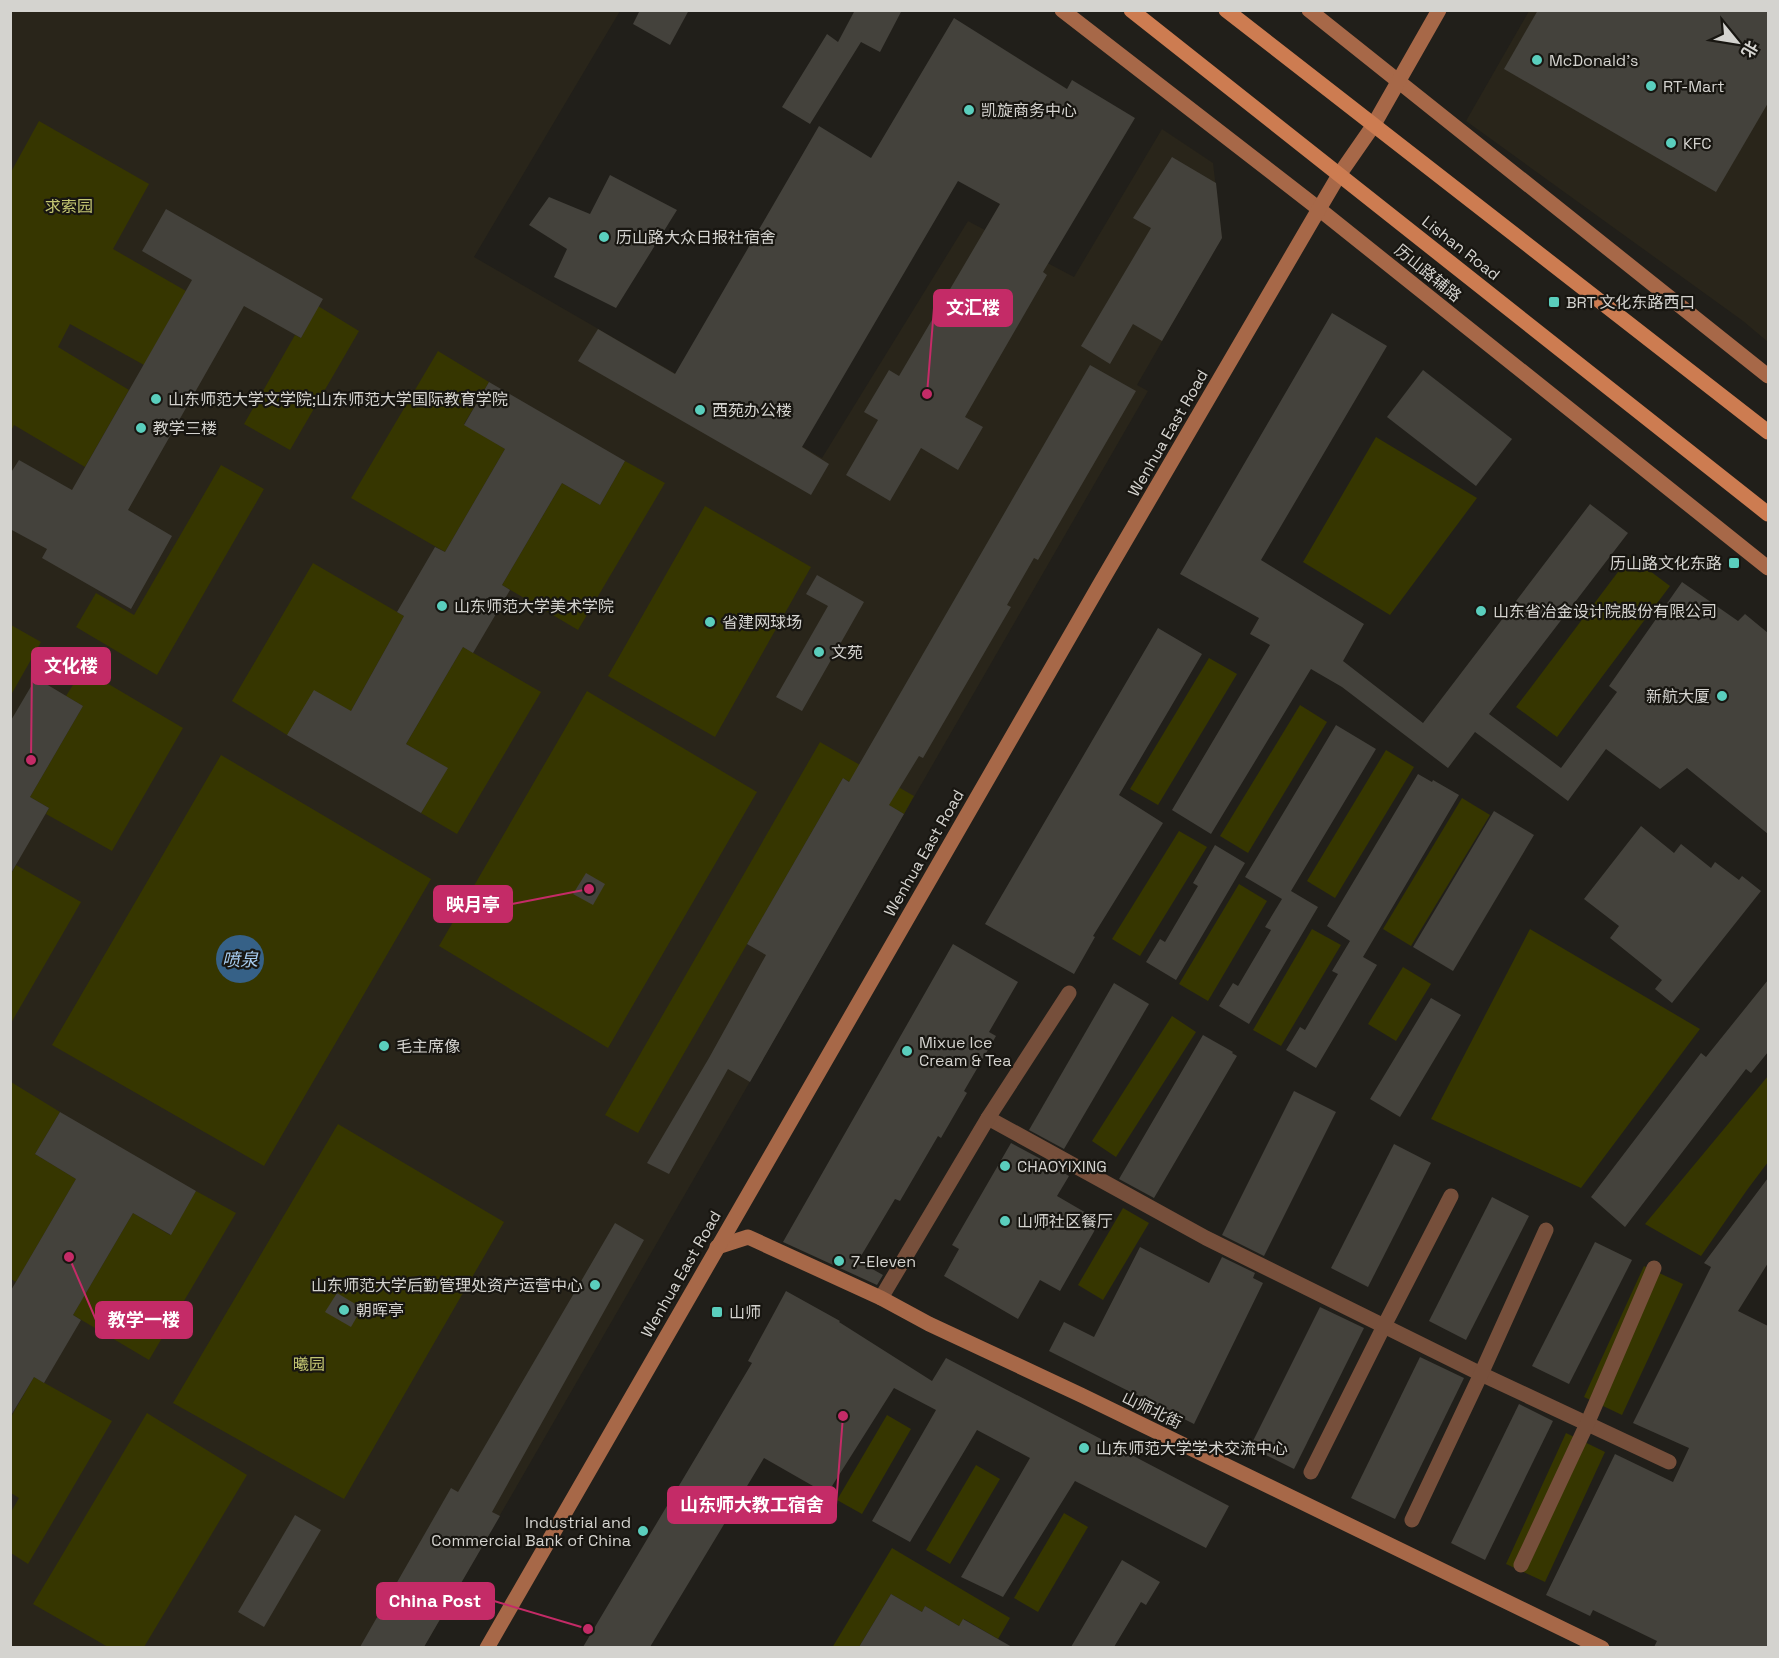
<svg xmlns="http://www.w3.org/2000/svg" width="1779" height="1658" viewBox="0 0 1779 1658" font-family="'Space Grotesk','Noto Sans SC',sans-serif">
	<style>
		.built { fill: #29251a }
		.green { fill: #363600 }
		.water { fill: #366187 }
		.building { fill: #44423c }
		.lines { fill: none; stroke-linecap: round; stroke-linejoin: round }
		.street { stroke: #764f3b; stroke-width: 15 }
		.secondary { stroke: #a76848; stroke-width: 15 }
		.primary { stroke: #cd7c51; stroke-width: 15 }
		.poi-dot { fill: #5acebd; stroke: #181611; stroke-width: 2 }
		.labels { text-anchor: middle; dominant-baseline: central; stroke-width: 4.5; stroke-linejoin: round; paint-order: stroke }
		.poi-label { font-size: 16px; fill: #d4d3cf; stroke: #181611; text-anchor: start }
		.park-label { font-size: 16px; fill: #c3c672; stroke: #181611 }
		.street-label { font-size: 16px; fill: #d4d3cf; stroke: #181611 }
		.water-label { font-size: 18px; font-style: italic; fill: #a8cef2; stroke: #181611 }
		.leader { fill: none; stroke: #c42b67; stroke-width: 2 }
		.callout-dot { fill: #c42b67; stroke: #181611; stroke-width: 2 }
		.callout { fill: #c42b67; stroke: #c42b67; stroke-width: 2 }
		.callout-label { font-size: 18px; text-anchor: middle; font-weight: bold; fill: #fff }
	</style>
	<rect width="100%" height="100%" fill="#211f1a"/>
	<g class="built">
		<polygon points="11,11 620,11 474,257 822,458 968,221 1074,277 1162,129 1213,163 1222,237 1137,385 1148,391 424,1647 11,1648"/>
		<polygon points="1529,11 1768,11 1768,342 1743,321 1466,121"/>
	</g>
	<g class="green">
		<polygon points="39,121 149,184 113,249 186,291 144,365 70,324 58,347 129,390 85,467 14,425 11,431 11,172"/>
		<polygon points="318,306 359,331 290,450 244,424 295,335 301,338"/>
		<polygon points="438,351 489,382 464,424 505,449 445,552 351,498"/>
		<polygon points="1376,437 1477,498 1390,615 1303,562"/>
		<polygon points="625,461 665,483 578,630 502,585 562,483 600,505"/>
		<polygon points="221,465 264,489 157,675 76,627 96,593 134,615"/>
		<polygon points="705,506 811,567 715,737 608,676"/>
		<polygon points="1630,556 1670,586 1557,737 1516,707"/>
		<polygon points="313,563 404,616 351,711 287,735 232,701"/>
		<polygon points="11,625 41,642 11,695"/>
		<polygon points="463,647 541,692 457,834 421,813 447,768 406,744"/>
		<polygon points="1209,658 1237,674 1158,805 1130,789"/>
		<polygon points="83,669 183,728 112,851 46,814 49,808 30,797 83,706 66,696"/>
		<polygon points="587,691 757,792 608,1048 439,946"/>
		<polygon points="1300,705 1327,722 1248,853 1220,836"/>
		<polygon points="820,742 914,796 904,814 843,778 638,1133 605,1115"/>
		<polygon points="1386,750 1414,767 1335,898 1307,881"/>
		<polygon points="221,755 431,879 264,1166 52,1045"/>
		<polygon points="1462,798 1490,815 1411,946 1383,929"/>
		<polygon points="1179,831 1207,847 1140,956 1112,939"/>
		<polygon points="16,865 81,902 11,1023 10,872 12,872"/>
		<polygon points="1239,884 1267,901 1208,1001 1179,984"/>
		<polygon points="1312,929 1341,945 1281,1046 1253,1030"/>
		<polygon points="1530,929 1700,1029 1581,1188 1431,1119"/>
		<polygon points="1403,967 1431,984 1396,1041 1368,1024"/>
		<polygon points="1172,1016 1196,1032 1116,1157 1092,1141"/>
		<polygon points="1768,1076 1768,1162 1747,1190 1701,1256 1645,1224"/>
		<polygon points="11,1082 60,1112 35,1154 76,1179 16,1282 11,1279"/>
		<polygon points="338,1124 504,1222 344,1499 173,1403"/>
		<polygon points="196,1191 236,1213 149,1360 73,1315 133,1213 170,1235"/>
		<polygon points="1123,1208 1149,1223 1103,1300 1078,1285"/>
		<polygon points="1644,1266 1683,1284 1622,1415 1584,1397"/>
		<polygon points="34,1377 112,1421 28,1564 11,1553 11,1512 19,1498 11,1493 11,1417"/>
		<polygon points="147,1413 247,1475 144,1647 108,1647 33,1604"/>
		<polygon points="887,1415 911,1429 862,1514 837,1500"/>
		<polygon points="1566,1433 1605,1452 1545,1582 1506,1564"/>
		<polygon points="976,1465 1000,1479 950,1564 926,1550"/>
		<polygon points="1064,1513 1088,1527 1038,1612 1014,1598"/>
		<polygon points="892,1548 1010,1618 998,1639 964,1619 959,1626 925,1606 922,1612 891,1594 859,1647 832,1648"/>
	</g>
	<circle class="water" cx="240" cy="959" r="24"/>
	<g class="building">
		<polygon points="640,10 689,10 670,45 633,24"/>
		<polygon points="855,10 902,10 880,52 861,42 810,124 782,107 827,34 838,42"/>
		<polygon points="1538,10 1768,10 1768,103 1716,192 1504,69"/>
		<polygon points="954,18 1067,89 1072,80 1135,118 1043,272 1047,275 965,417 983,427 958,470 921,448 890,501 846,475 878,420 864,412 889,370 899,376 1000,204 958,181 802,447 829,464 811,495 578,361 598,329 675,374 819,126 871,158"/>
		<polygon points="1172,157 1216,183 1222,238 1162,341 1133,324 1110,364 1081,346 1151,228 1133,218"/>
		<polygon points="610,175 677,210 616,308 554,277 567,249 529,225 549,197 590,214"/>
		<polygon points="166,209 323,299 301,338 244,306 128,510 172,536 131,609 42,558 47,549 10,529 10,474 19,460 72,490 192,280 142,251"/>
		<polygon points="1332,313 1387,346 1261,560 1364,624 1343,661 1423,723 1590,504 1628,533 1489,714 1561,768 1617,692 1609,686 1682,582 1738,621 1745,614 1768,633 1768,834 1687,768 1660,789 1606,749 1568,801 1475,732 1448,768 1342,687 1311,669 1211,834 1172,810 1270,645 1250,634 1259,618 1180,574"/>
		<polygon points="1090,365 1136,391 1038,560 1034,558 1007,605 1011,607 923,758 919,756 889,805 904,814 750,1082 728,1069 669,1174 647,1163 709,1058 766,955 747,944 843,778 849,782"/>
		<polygon points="1423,370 1512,439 1476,486 1387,417"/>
		<polygon points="489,382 625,461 600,505 562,483 502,585 510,590 473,653 463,647 406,744 448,768 421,813 287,735 314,690 351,711 404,616 397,612 435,547 445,552 505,449 464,425"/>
		<polygon points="817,575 864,602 802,711 776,697 828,606 806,594"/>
		<polygon points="1158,628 1202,654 1119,795 1163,823 1093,936 1095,937 1074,974 985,924"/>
		<polygon points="36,678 83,706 30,797 49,808 10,875 10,722"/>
		<polygon points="1336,725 1376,749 1291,891 1318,907 1249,1024 1219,1006 1233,983 1238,986 1271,930 1265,927 1282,899 1245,877"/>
		<polygon points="1418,774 1432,782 1433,780 1459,795 1363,957 1377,965 1316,1068 1286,1050 1300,1027 1305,1030 1338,974 1332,971 1350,941 1327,926"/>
		<polygon points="1494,811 1534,835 1453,971 1413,947"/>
		<polygon points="1641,826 1674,853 1681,844 1711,868 1715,862 1739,880 1742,876 1761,891 1672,1003 1655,989 1662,980 1610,938 1619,926 1584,899"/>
		<polygon points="1215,845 1245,863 1176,980 1146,962 1160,939 1165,942 1198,886 1193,883"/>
		<polygon points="586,873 605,884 593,905 573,894"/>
		<polygon points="953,944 1018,982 989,1032 996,1036 964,1091 967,1093 941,1138 938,1136 900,1201 895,1199 858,1261 883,1275 877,1285 783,1242"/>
		<polygon points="1768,980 1768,1052 1751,1073 1746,1069 1625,1227 1591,1197 1701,1053 1706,1057"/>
		<polygon points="1114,983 1149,1004 1064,1149 1029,1130"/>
		<polygon points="1431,998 1461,1015 1400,1117 1370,1099"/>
		<polygon points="1203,1035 1233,1052 1232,1053 1237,1056 1154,1198 1119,1179"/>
		<polygon points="1294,1091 1336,1112 1264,1256 1222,1235"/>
		<polygon points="60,1112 196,1191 171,1235 133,1213 73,1315 81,1320 44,1383 34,1377 10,1417 10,1292 76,1179 35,1154"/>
		<polygon points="1011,1143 1054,1166 1054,1167 1069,1176 1057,1196 1100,1221 1060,1291 1040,1280 1018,1319 944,1276 959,1249 952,1245"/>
		<polygon points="1394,1144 1431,1163 1368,1287 1331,1268"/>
		<polygon points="1768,1178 1768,1263 1738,1311 1768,1326 1768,1647 1654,1647 1657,1641 1593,1610 1590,1616 1546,1595 1615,1454 1673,1482 1689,1448 1633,1423 1711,1267 1704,1263"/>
		<polygon points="1492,1197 1529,1216 1466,1340 1429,1321"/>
		<polygon points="615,1223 644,1240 492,1512 500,1516 424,1647 360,1647 451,1488 458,1492"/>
		<polygon points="1595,1242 1632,1260 1569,1384 1532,1366"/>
		<polygon points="1140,1247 1209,1283 1222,1257 1255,1273 1253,1278 1263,1283 1194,1424 1049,1351 1064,1322 1094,1337"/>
		<polygon points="786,1291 840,1321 839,1322 932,1381 946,1358 1229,1506 1206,1548 1075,1481 1003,1597 961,1577 1030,1458 977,1430 910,1542 872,1521 936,1410 894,1388 827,1494 764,1458 650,1647 583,1647 752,1363 748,1361"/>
		<polygon points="337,1293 362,1308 351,1327 325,1312"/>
		<polygon points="1320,1307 1364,1328 1294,1469 1250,1447"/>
		<polygon points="1420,1357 1464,1378 1395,1519 1351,1498"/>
		<polygon points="1519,1404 1553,1421 1485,1560 1451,1543"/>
		<polygon points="295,1515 321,1530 264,1627 238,1612"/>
		<polygon points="1122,1560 1160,1582 1146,1605 1141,1602 1114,1647 1071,1647"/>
		<polygon points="891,1594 922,1612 925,1606 959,1626 963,1619 1012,1647 859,1647"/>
	</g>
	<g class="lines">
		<g class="street">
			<polyline points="988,1118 1206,1238 1481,1374 1669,1462"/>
			<polyline points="881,1298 988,1118 1069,993"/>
			<polyline points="1311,1472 1384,1326 1451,1196"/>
			<polyline points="1412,1520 1481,1374 1546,1230"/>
			<polyline points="1521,1565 1587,1424 1654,1268"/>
		</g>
		<g class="secondary">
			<polyline points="1062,10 1319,209 1768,568"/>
			<polyline points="1309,10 1768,376"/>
			<polyline points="717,1247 748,1237 881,1298 929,1324 1081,1395 1602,1648"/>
			<polyline points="487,1648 1100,584 1319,209 1339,175 1373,126 1439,10"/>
		</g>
		<g class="primary">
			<polyline points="1131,10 1768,514"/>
			<polyline points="1226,10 1768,432"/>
		</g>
	</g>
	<g class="poi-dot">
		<circle cx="1537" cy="60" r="6"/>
		<circle cx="1651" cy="86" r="6"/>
		<circle cx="969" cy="110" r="6"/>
		<circle cx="1671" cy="143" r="6"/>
		<circle cx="604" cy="237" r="6"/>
		<rect x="1548" y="296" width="12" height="12" rx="3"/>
		<circle cx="156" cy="399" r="6"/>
		<circle cx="700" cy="410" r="6"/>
		<circle cx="141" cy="428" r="6"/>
		<rect x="1728" y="557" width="12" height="12" rx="3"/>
		<circle cx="442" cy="606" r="6"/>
		<circle cx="1481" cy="611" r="6"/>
		<circle cx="710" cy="622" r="6"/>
		<circle cx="819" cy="652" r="6"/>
		<circle cx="1722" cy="696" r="6"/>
		<circle cx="384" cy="1046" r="6"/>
		<circle cx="907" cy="1051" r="6"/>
		<circle cx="1005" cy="1166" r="6"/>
		<circle cx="1005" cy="1221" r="6"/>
		<circle cx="839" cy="1261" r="6"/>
		<circle cx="595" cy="1285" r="6"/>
		<circle cx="344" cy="1310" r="6"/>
		<rect x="711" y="1306" width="12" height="12" rx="3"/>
		<circle cx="1084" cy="1448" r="6"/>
		<circle cx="643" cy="1531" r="6"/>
	</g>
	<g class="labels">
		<g class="poi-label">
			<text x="1549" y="60">McDonald's</text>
			<text x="1663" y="86">RT-Mart</text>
			<text x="981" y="110">凯旋商务中心</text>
			<text x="1683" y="143">KFC</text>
			<text x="616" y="237">历山路大众日报社宿舍</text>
			<text x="1566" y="302">BRT 文化东路西口</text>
			<text x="168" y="399">山东师范大学文学院;山东师范大学国际教育学院</text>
			<text x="712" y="410">西苑办公楼</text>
			<text x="153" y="428">教学三楼</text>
			<text x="1722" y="563" text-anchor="end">历山路文化东路</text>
			<text x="454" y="606">山东师范大学美术学院</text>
			<text x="1493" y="611">山东省冶金设计院股份有限公司</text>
			<text x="722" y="622">省建网球场</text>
			<text x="831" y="652">文苑</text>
			<text x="1710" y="696" text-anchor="end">新航大厦</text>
			<text x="919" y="1042">Mixue Ice<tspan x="919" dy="18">Cream &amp; Tea</tspan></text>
			<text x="396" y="1046">毛主席像</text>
			<text x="1017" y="1166">CHAOYIXING</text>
			<text x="1017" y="1221">山师社区餐厅</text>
			<text x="851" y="1261">7-Eleven</text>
			<text x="583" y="1285" text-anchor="end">山东师范大学后勤管理处资产运营中心</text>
			<text x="356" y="1310">朝晖亭</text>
			<text x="729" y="1312">山师</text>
			<text x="1096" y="1448">山东师范大学学术交流中心</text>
			<text x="631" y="1522" text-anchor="end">Industrial and<tspan x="631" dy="18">Commercial Bank of China</tspan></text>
		</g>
		<g class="park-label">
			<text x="69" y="206">求索园</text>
			<text x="309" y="1364">曦园</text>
		</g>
		<g class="street-label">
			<text transform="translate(1461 248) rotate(38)">Lishan Road</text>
			<text transform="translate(1428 273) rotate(39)">历山路辅路</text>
			<text transform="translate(1168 433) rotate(-60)">Wenhua East Road</text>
			<text transform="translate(924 853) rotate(-60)">Wenhua East Road</text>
			<text transform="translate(681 1274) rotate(-60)">Wenhua East Road</text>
			<text transform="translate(1152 1410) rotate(26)">山师北街</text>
		</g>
		<g class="water-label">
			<text x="240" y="959">喷泉</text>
		</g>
	</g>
	<path class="leader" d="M927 394L934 308M31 760L32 666M589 889L512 904M69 1257L96 1320M843 1416L836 1505M588 1629L494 1601"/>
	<g class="callout-dot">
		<circle cx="927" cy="394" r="6"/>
		<circle cx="31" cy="760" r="6"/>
		<circle cx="589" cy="889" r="6"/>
		<circle cx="69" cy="1257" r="6"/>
		<circle cx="843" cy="1416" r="6"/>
		<circle cx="588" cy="1629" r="6"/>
	</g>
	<g class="callout">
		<rect x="934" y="290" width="78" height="36" rx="6"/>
		<rect x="32" y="648" width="78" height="36" rx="6"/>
		<rect x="434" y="886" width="78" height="36" rx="6"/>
		<rect x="96" y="1302" width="96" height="36" rx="6"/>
		<rect x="668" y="1487" width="168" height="36" rx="6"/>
		<rect x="377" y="1583" width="117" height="36" rx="6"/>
	</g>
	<g class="callout-label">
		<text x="973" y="314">文汇楼</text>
		<text x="71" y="672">文化楼</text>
		<text x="473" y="911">映月亭</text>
		<text x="144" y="1326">教学一楼</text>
		<text x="752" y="1511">山东师大教工宿舍</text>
		<text x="435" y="1607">China Post</text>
	</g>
	<rect width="1779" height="1658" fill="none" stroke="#d4d3cf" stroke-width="24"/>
	<g transform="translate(1737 42) rotate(120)" stroke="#181611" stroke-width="4.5" paint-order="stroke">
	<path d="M0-4.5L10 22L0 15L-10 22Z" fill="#d4d3cf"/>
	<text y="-9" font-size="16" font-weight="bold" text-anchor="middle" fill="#d4d3cf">北</text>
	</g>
</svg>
